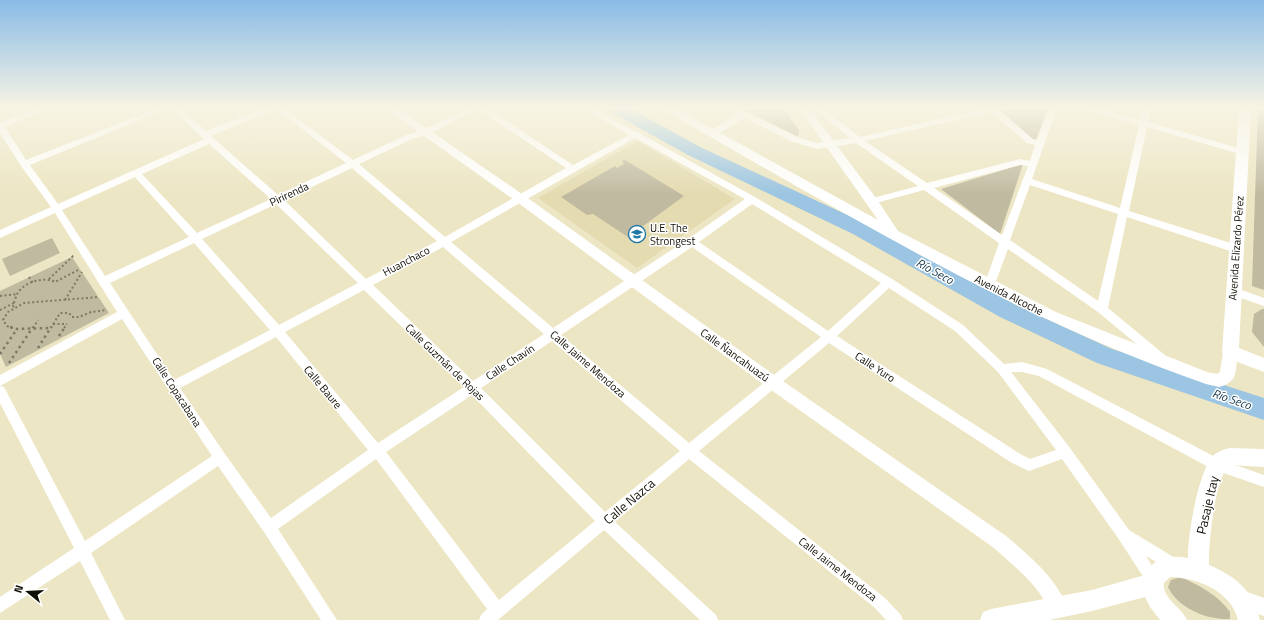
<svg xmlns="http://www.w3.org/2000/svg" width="1264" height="620" viewBox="0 0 1264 620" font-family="'Titillium Web',sans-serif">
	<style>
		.built { fill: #e4dbb1 }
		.green { fill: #c0baa0 }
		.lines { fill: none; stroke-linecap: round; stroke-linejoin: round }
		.river { fill: #9bc5e2; fill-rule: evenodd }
		.path-far1 { stroke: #7f7a64; stroke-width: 2; stroke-dasharray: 2 2.5; stroke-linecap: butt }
		.path { stroke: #7f7a64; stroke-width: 2.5; stroke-dasharray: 2.5 3.5; stroke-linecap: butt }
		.minor { fill: #fff; fill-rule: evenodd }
		.tertiary { fill: #fff; fill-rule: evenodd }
		.secondary { fill: #fff; fill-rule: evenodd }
		.labels { text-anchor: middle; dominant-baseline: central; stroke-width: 3; stroke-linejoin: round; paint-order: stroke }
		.street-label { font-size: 11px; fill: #100d03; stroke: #fff }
		.poi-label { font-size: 11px; fill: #100d03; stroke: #fff; text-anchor: start }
		.water-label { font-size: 12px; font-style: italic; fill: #103348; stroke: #fff }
		.near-street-label { font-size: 13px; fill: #100d03; stroke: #fff }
	</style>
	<rect width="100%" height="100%" fill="#ede6c4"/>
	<polygon class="built" points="637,141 735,199 637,268 538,198"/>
	<g class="green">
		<polygon points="740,108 783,108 799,130 799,134 797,136 795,135"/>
		<polygon points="1012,108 1048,108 1035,142 1000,111"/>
		<polygon points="1258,108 1264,108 1264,290 1252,286"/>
		<polygon points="625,160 684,196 628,237 593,214 587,215 561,197 615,166 617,168 624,164 622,161"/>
		<polygon points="1023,164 1000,234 941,189"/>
		<polygon points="52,238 60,253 10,276 2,259"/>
		<polygon points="72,257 109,313 6,367 0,354 0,291"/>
		<polygon points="1262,309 1264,309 1264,347 1252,332 1254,314"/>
		<path d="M1180 577C1199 585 1218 595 1230 612V619C1206 620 1178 608 1168 587L1171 580Z"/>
	</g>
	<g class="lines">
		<polygon class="river" points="609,108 629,108 700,147 867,224 1016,305 1112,349 1264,398 1264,420 1097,363 1000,317 853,234 688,155 611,112"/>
		<g class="path-far1">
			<polyline points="29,277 33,283"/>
			<polyline points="49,279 74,255"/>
			<polyline points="0,296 18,294"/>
			<polyline points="65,300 82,272"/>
			<path d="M14 303C15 300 16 296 17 294 24 282 44 276 55 282L80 269"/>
			<polyline points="0,310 14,303 13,308"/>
			<polyline points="53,324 67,324"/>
			<polyline points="13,328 7,326 3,320 8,312 24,303 99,297"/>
			<polyline points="33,328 38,320"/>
			<polyline points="51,328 60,313 69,313 72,317 79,317 91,312 107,310"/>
			<polyline points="64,328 67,324"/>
		</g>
		<g class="path">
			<polyline points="10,327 17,329 50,328"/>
			<polyline points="59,336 65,327"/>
			<polyline points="38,348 51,327"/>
			<polyline points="0,354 17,329"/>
			<polyline points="9,363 33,327"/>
		</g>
		<g class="minor">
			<path d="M38 108H49L5 127 26 160 158 108H169L30 165 58 204 204 139 170 108H179L206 131 263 108H274L273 110 211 136 278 195 346 163 275 108H284L353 160 406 135 423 130 469 108H487L573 165 629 135 583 108H593L636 132H640L641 134 755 197 892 279 963 325 1004 364 1022 362 1047 369 1221 460 1264 475V487L1212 469 1039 376 1022 372H1011L1070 448 1129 530 1180 561 1182 566 1180 571 1175 573 1146 556 1160 579 1158 584 1153 586 1148 584 1118 538 1062 459 1029 471 1012 463 829 343 699 451 885 598 901 615 903 620H886L875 608 689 459 615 522 716 615 718 620H700L604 530 498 620H479L481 615 487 609 376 459 278 529 337 620H321L264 532 218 466 91 553 125 620H110L80 561 0 613V597L74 548 0 403V375L117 312 55 213 0 238V230L51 207 21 166 0 133V123ZM478 109 566 168 445 237 359 164 412 139 429 134ZM635 138 745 199 688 239 553 328 451 242ZM209 144 271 199 197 233 142 174ZM352 168 437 241 366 279 284 200ZM135 177 189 237 105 276 62 210ZM276 204 358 283 279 325 202 239ZM752 204 881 283 828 331 699 242ZM194 243 270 330 174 380 110 283ZM443 247 544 334 473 381 373 285ZM692 247 821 337 689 443 561 335ZM889 288 955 331 998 372 1056 450 1030 459 1022 455 837 336ZM364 290 464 387 378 443 285 332ZM122 319 212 456 85 541 4 387 0 386ZM276 337 368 450 271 518 225 454 180 388ZM552 341 680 451 605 512 481 388ZM472 395 595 521 499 600 386 452Z"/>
			<path d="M728 108H738L797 137 817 143 850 138 813 108H822L860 137 986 108H1000L999 110 1033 139 1037 140 1049 108H1057L1032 179 1120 208 1139 125 1086 110 1085 108H1098L1140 120 1143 108H1151L1148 122 1246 150 1247 152 1243 155 1147 127 1129 211 1240 246 1241 249 1240 252 1236 253 1127 217 1108 308 1166 356 1168 359 1166 362 1162 364 1158 362 1098 312 1008 249 993 289H985L984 286 999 243 924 190 872 204 869 203 867 201 869 199 918 186 856 143 817 149 791 141 745 118 716 135H710L709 133 710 131 738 114ZM991 112 1027 143 1035 145 1030 161 1020 159 927 183 865 141ZM1020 165 1028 166 1002 235 934 188ZM1030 185 1118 214 1098 301 1010 240Z"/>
			<polygon points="1233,287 1264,298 1264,306 1229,294 1228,291 1229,288"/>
		</g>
		<g class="tertiary">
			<path d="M385 108H397L525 196 777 377 1006 536C1031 557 1056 578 1068 608L1066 615 1059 617C1048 613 1046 601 1038 591 1026 575 1009 562 994 548L767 387 517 202Z"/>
			<path d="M662 108H675L878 220 799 108H809L876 198 898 231 1056 312 1207 372 1217 374 1220 372 1223 352 1225 348 1230 346 1235 348C1238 354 1237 373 1233 379 1229 383 1224 386 1219 387L1206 384C1014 318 840 210 663 110Z"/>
			<polygon points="1239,589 1264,598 1264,616 1232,605 1230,598 1232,591"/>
		</g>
		<g class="secondary">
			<polygon points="1239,108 1251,108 1239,348 1264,358 1264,372 1224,357 1222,352"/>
			<path d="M1230 448 1264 449V467L1230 465C1215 475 1208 547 1209 565 1237 577 1252 590 1260 620H1238C1231 591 1198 578 1170 577L1164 583C1162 599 1182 607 1187 620H1160L1150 607 1145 597 1092 611 1049 620H980L983 612 991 609 1092 590 1145 575C1154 557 1169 555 1188 558 1187 538 1199 466 1215 454 1219 451 1225 449 1230 448Z"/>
		</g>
	</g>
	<linearGradient id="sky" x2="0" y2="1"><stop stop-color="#89bbe6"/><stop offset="0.55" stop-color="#f7f4e4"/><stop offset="1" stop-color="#f7f4e4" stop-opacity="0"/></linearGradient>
	<rect width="1264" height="195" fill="url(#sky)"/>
	<defs>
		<g id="school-ring" transform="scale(0.9)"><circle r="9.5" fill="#fff" stroke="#2077a6" stroke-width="1.5"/><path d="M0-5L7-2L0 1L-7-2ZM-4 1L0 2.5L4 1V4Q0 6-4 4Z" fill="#2077a6"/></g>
	</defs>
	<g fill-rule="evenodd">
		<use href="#school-ring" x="637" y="234"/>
	</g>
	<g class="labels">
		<g class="street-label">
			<text transform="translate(289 194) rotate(-25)">Pirirenda</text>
			<text transform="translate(1236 248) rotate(-86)">Avenida Elizardo Pérez</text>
			<text transform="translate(406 261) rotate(-28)">Huanchaco</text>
			<text transform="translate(1009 295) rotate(27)">Avenida Alcoche</text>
			<text transform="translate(735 355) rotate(36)">Calle Ñancahuazú</text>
			<text transform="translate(445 362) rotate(44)">Calle Guzmán de Rojas</text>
			<text transform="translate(510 362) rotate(-33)">Calle Chavín</text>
			<text transform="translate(588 364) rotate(41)">Calle Jaime Mendoza</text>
			<text transform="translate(875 367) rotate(33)">Calle Yuro</text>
			<text transform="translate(323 387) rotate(50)">Calle Baure</text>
			<text transform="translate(177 392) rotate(57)">Calle Copacabana</text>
			<text transform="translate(838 569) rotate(38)">Calle Jaime Mendoza</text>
		</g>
		<g class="poi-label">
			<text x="650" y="228">U.E. The<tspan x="650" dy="13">Strongest</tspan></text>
		</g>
		<g class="water-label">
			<text transform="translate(935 271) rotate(29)">Río Seco</text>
			<text transform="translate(1232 399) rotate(19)">Río Seco</text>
		</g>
		<g class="near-street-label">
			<text transform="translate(629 501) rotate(-40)">Calle Nazca</text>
			<text transform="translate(1207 505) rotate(-77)">Pasaje Itay</text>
		</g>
	</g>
	<g transform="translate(28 592) rotate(288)" stroke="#ffffff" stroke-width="3" paint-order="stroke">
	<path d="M0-3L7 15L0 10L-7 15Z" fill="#100d03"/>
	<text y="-6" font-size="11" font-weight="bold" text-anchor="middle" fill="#100d03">N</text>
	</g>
</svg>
